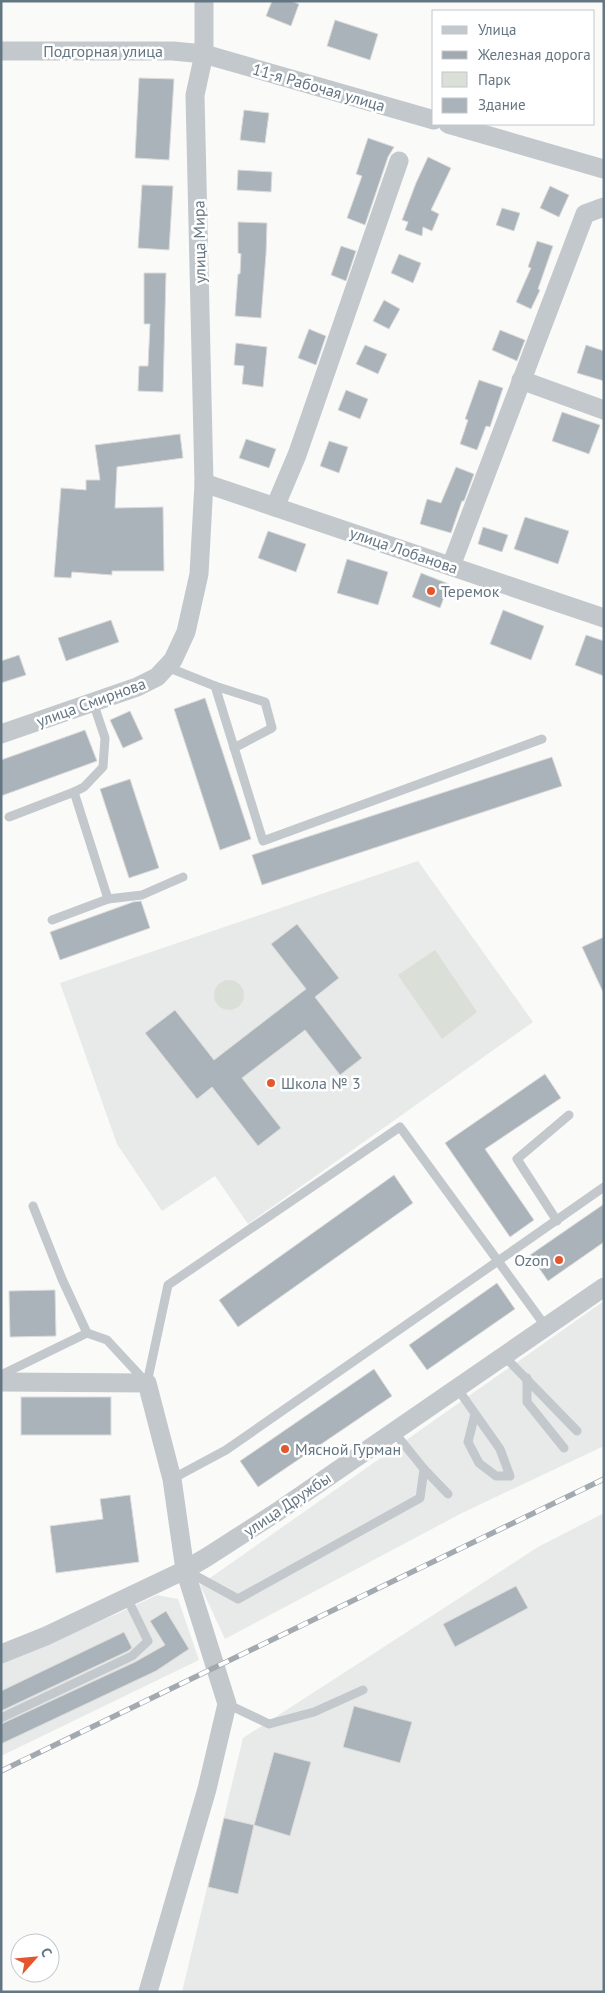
<svg xmlns="http://www.w3.org/2000/svg" width="605" height="1993" viewBox="0 0 605 1993" font-family="'PT Sans',sans-serif">
	<style>
		.built { fill: #e8e9e9 }
		.green { fill: #dadfd7 }
		.building { fill: #aab3b9; stroke: #dcdcda }
		.lines { fill: none; stroke-linecap: round; stroke-linejoin: round }
		.service { stroke: #c3c8cc; stroke-width: 9 }
		.minor { stroke: #c3c8cc; stroke-width: 19 }
		.rail-casing { stroke: #a2aab0; stroke-width: 5.5 }
		.rail { stroke: #fff; stroke-width: 4; stroke-dasharray: 11; stroke-linecap: butt }
		.poi-dot { fill: #e4572e; stroke: #fff; stroke-width: 2 }
		.labels { text-anchor: middle; dominant-baseline: central; stroke-width: 5; stroke-linejoin: round; paint-order: stroke }
		.street-label { font-size: 16px; fill: #657683; stroke: #fff }
		.poi-label { font-size: 16px; fill: #657683; stroke: #fff; text-anchor: start }
	</style>
	<rect width="100%" height="100%" fill="#fafaf8"/>
	<g class="built">
		<polygon points="418,861 533,1022 248,1224 215,1176 162,1211 117,1144 60,983"/>
		<polygon points="604,1301 604,1446 462,1513 225,1639 200,1585"/>
		<polygon points="604,1513 604,1992 182,1992 243,1738 538,1547"/>
		<polygon points="157,1595 178,1599 199,1660 1,1756 1,1663 119,1613"/>
	</g>
	<g class="green">
		<polygon points="435,950 477,1012 442,1039 398,975"/>
		<circle cx="229" cy="995" r="15"/>
	</g>
	<g class="building">
		<polygon points="272,1 291,1 299,4 291,26 266,16"/>
		<polygon points="335,20 378,34 370,60 327,46"/>
		<polygon points="139,78 174,79 169,160 135,158"/>
		<polygon points="244,110 269,113 265,143 240,140"/>
		<polygon points="368,138 394,147 388,157 365,225 347,218 362,176 356,174"/>
		<polygon points="428,157 451,168 431,210 439,214 432,231 423,227 422,236 405,230 408,222 402,220 416,183"/>
		<polygon points="238,170 272,172 271,192 237,190"/>
		<polygon points="142,185 173,186 169,250 138,248"/>
		<polygon points="550,186 569,195 559,217 540,208"/>
		<polygon points="502,208 520,213 514,231 496,225"/>
		<polygon points="238,222 267,223 266,254 261,318 235,316 238,274 240,274 241,254 238,253"/>
		<polygon points="537,241 553,246 538,289 540,290 531,309 516,302 531,268 528,267"/>
		<polygon points="341,246 356,251 346,281 331,275"/>
		<polygon points="399,254 421,263 413,283 391,273"/>
		<polygon points="144,273 166,273 163,392 138,391 139,366 148,366 150,324 144,324"/>
		<polygon points="384,300 400,309 389,329 373,321"/>
		<polygon points="309,329 326,336 316,365 298,358"/>
		<polygon points="500,330 525,340 517,361 492,350"/>
		<polygon points="236,343 267,347 263,387 242,384 244,366 234,365"/>
		<polygon points="365,345 387,354 378,374 356,364"/>
		<polygon points="586,345 604,351 604,381 577,373"/>
		<polygon points="479,380 503,388 490,427 486,426 477,450 460,444 468,420 465,419"/>
		<polygon points="346,390 368,399 360,419 338,410"/>
		<polygon points="562,412 600,425 589,454 552,441"/>
		<polygon points="180,434 183,458 117,467 115,508 163,507 164,571 112,571 112,575 72,572 71,578 54,577 61,488 86,490 86,480 100,480 95,445"/>
		<polygon points="246,439 276,449 269,468 239,458"/>
		<polygon points="329,441 348,447 339,473 320,466"/>
		<polygon points="456,467 474,474 464,501 462,501 451,533 420,524 427,499 441,503"/>
		<polygon points="525,517 569,531 558,564 514,549"/>
		<polygon points="483,527 508,535 502,552 478,544"/>
		<polygon points="268,531 306,544 296,572 258,558"/>
		<polygon points="347,559 388,572 378,605 337,593"/>
		<polygon points="421,573 449,584 440,608 412,597"/>
		<polygon points="503,610 544,626 531,660 490,644"/>
		<polygon points="111,620 119,642 66,661 58,638"/>
		<polygon points="586,635 604,641 604,676 575,665"/>
		<polygon points="19,655 26,675 1,683 1,661"/>
		<polygon points="205,698 251,839 220,850 174,709"/>
		<polygon points="130,711 143,739 123,748 110,720"/>
		<polygon points="85,730 97,761 1,796 1,760"/>
		<polygon points="552,757 562,786 262,885 252,855"/>
		<polygon points="130,779 159,868 129,878 100,789"/>
		<polygon points="141,901 150,928 60,960 50,932 133,902"/>
		<polygon points="297,924 339,978 315,997 362,1058 340,1075 305,1030 242,1078 281,1128 258,1146 212,1087 197,1099 145,1033 175,1010 214,1060 306,989 271,944"/>
		<polygon points="604,937 604,994 582,947"/>
		<polygon points="545,1074 561,1098 485,1149 534,1220 510,1237 445,1143"/>
		<polygon points="394,1175 413,1203 238,1327 219,1300"/>
		<polygon points="604,1204 604,1242 548,1281 530,1255"/>
		<polygon points="497,1283 515,1309 427,1370 409,1345"/>
		<polygon points="55,1290 56,1336 10,1337 9,1291"/>
		<polygon points="374,1369 392,1396 258,1487 240,1461"/>
		<rect x="21" y="1397" width="90" height="38"/>
		<polygon points="130,1495 139,1562 56,1573 50,1526 103,1519 100,1499"/>
		<polygon points="516,1586 528,1608 455,1647 443,1624"/>
		<polygon points="166,1611 189,1649 156,1671 1,1744 1,1724 135,1662 165,1645 150,1621"/>
		<polygon points="124,1632 132,1648 128,1651 1,1711 1,1691"/>
		<polygon points="354,1706 412,1722 400,1763 343,1747"/>
		<polygon points="274,1752 311,1762 290,1836 254,1825"/>
		<polygon points="224,1818 254,1825 238,1894 208,1887"/>
	</g>
	<g class="lines">
		<g class="service">
			<polyline points="167,667 215,686 263,841 542,739"/>
			<polyline points="215,686 265,702 272,728 234,748"/>
			<polyline points="9,817 74,792"/>
			<polyline points="108,899 142,895 183,877"/>
			<polyline points="52,920 108,899 74,792 84,787 103,767 105,738 93,702"/>
			<polyline points="33,1206 62,1279 87,1333"/>
			<polyline points="557,1221 517,1159 569,1115"/>
			<polyline points="546,1327 498,1261 604,1187"/>
			<polyline points="504,1356 577,1431"/>
			<polyline points="1,1375 87,1333 107,1340 145,1381"/>
			<polyline points="527,1378 527,1402 564,1448"/>
			<polyline points="147,1383 168,1285 400,1127 498,1261 226,1450 172,1479"/>
			<polyline points="457,1388 500,1449 510,1476 496,1476 479,1463 468,1442 475,1414"/>
			<polyline points="424,1469 448,1494"/>
			<polyline points="187,1571 238,1599 420,1498 424,1469 394,1432"/>
			<polyline points="227,1704 269,1724 314,1712 363,1690"/>
			<polyline points="1,1718 132,1656 148,1641 127,1598"/>
		</g>
		<g class="minor">
			<polyline points="1,51 173,51 204,54 434,120"/>
			<polyline points="448,124 604,169"/>
			<polyline points="521,380 604,410"/>
			<polyline points="204,483 604,618"/>
			<polyline points="275,507 297,455 399,161"/>
			<polyline points="451,566 585,214 604,207"/>
			<polyline points="1,734 137,687 157,677 173,660 186,632 199,574 204,483 195,95 204,54 204,1"/>
			<polyline points="1,1382 147,1383 172,1479 185,1570 227,1704 207,1789 148,1992"/>
			<polyline points="1,1654 46,1636 185,1570 207,1557 277,1512 604,1287"/>
		</g>
		<g class="rail-casing">
			<polyline id="rail" points="1,1771 604,1479"/>
		</g>
		<use href="#rail" class="rail"/>
	</g>
	<g class="poi-dot">
		<circle cx="431" cy="591" r="5"/>
		<circle cx="271" cy="1083" r="5"/>
		<circle cx="559" cy="1260" r="5"/>
		<circle cx="285" cy="1449" r="5"/>
	</g>
	<g class="labels">
		<g class="street-label">
			<text x="103" y="51">Подгорная улица</text>
			<text transform="translate(319 87) rotate(16)">11-я Рабочая улица</text>
			<text transform="translate(199 242) rotate(-91)">улица Мира</text>
			<text transform="translate(404 550) rotate(19)">улица Лобанова</text>
			<text transform="translate(91 702) rotate(-20)">улица Смирнова</text>
			<text transform="translate(287 1504) rotate(-34)">улица Дружбы</text>
		</g>
		<g class="poi-label">
			<text x="441" y="591">Теремок</text>
			<text x="281" y="1083">Школа № 3</text>
			<text x="549" y="1260" text-anchor="end">Ozon</text>
			<text x="295" y="1449">Мясной Гурман</text>
		</g>
	</g>
	<rect width="605" height="1993" fill="none" stroke="#657683" stroke-width="5"/>
	<rect x="432" y="10" width="162" height="115" fill="#ffffff" stroke="#c1c8cd"/>
	<rect x="442" y="26" width="25" height="8" fill="#c3c8cc" stroke="#c1c8cd"/>
	<text x="478" y="35" font-size="15" fill="#657683">Улица</text>
	<rect x="442" y="51" width="25" height="8" fill="#a2aab0" stroke="#c1c8cd"/>
	<text x="478" y="60" font-size="15" fill="#657683">Железная дорога</text>
	<rect x="442" y="72" width="25" height="15" fill="#dadfd7" stroke="#c1c8cd"/>
	<text x="478" y="85" font-size="15" fill="#657683">Парк</text>
	<rect x="442" y="98" width="25" height="15" fill="#aab3b9" stroke="#c1c8cd"/>
	<text x="478" y="110" font-size="15" fill="#657683">Здание</text>
	<g transform="translate(35 1958) rotate(63)"><circle r="24" fill="#ffffff" stroke="#c1c8cd"/>
	<path d="M0-4L9 19L0 12L-9 19Z" fill="#e4572e"/>
	<text y="-8" font-size="14" font-weight="bold" text-anchor="middle" fill="#657683">С</text>
	</g>
</svg>
